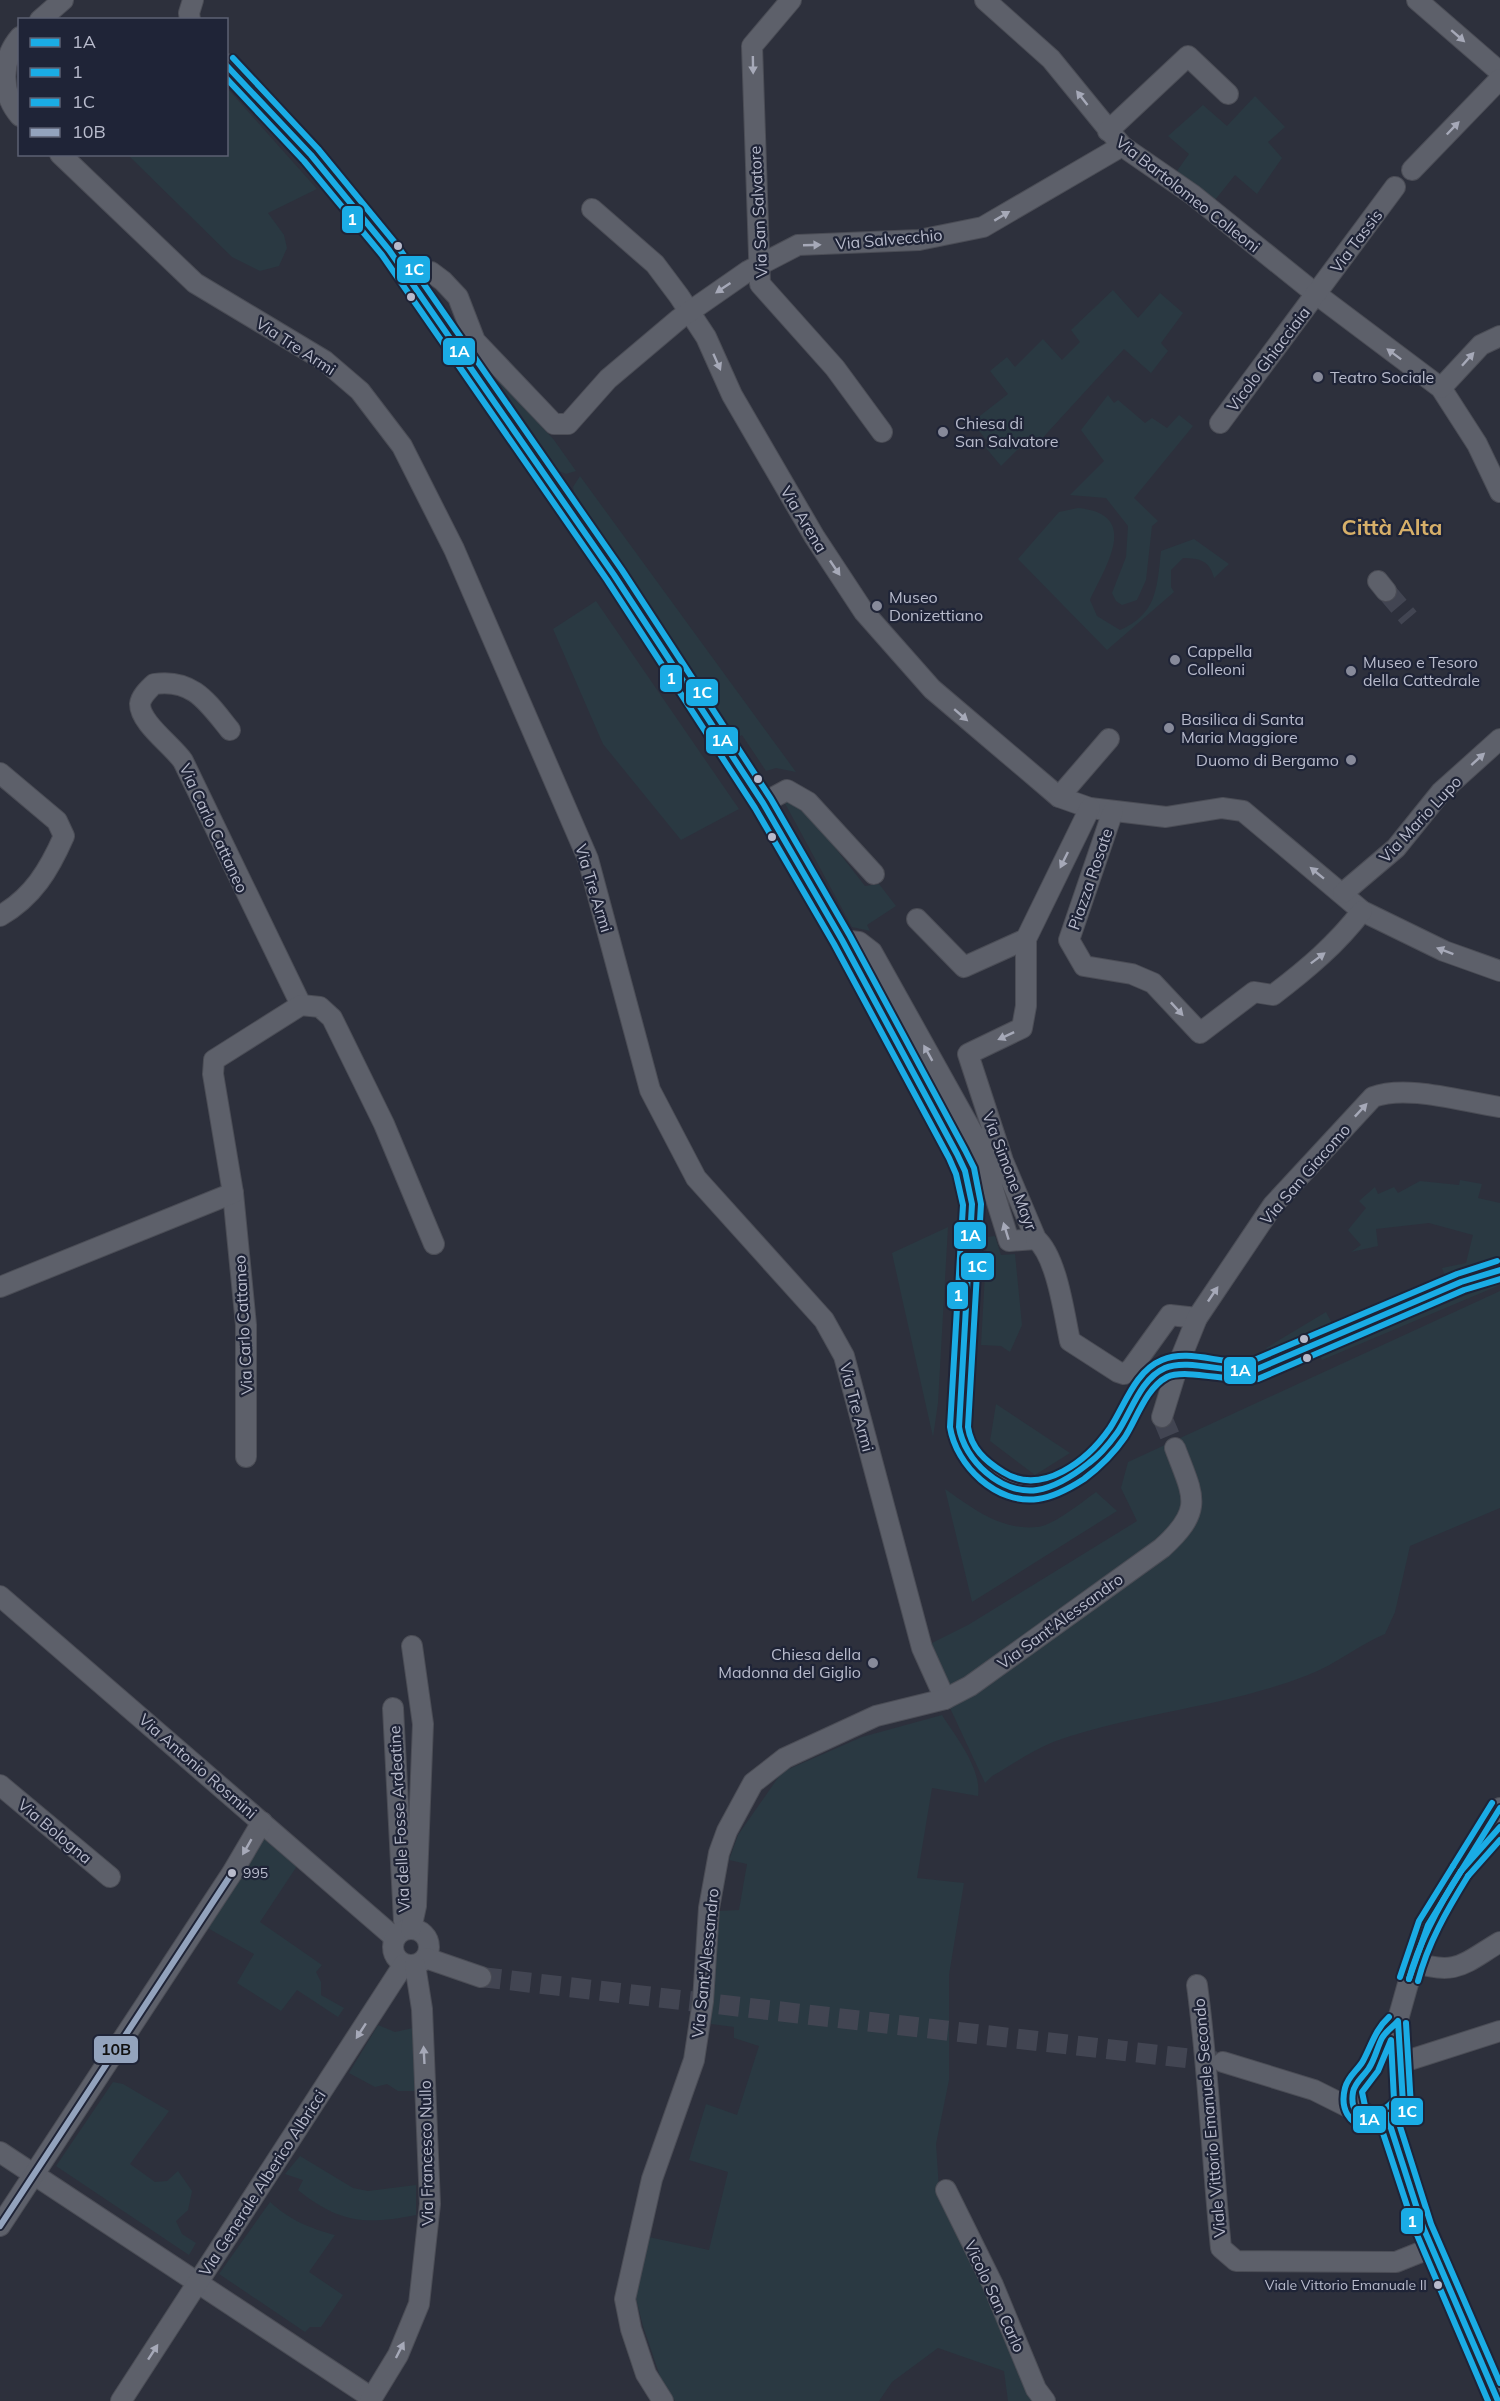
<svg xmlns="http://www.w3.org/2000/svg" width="1500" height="2401" viewBox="0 0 1500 2401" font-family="Mulish,sans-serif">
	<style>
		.green { fill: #2a3942 }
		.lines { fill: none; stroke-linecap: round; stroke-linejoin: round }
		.minor-tunnel { stroke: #424552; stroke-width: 20; stroke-dasharray: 20 10; stroke-linecap: butt }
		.minor-casing { stroke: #4b4d56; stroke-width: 22 }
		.minor { stroke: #5d606a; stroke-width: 20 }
		.bus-1-casing { stroke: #1f2437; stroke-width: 10 }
		.bus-2-casing { stroke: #1f2437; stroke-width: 10 }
		.bus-3-casing { stroke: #1f2437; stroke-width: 10 }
		.bus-4-casing { stroke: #1f2437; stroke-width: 10 }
		.bus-1 { stroke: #1aace5; stroke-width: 6 }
		.bus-2 { stroke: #1aace5; stroke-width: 6 }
		.bus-3 { stroke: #1aace5; stroke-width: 6 }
		.bus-4 { stroke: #93a3bd; stroke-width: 6 }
		.oneway { fill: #a6a9b8 }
		.bus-dot { fill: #b8bbcc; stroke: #1f2437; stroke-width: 2 }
		.poi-dot { fill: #878a9a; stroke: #1f2437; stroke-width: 2 }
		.labels { text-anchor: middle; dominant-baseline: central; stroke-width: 4.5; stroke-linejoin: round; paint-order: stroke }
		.bus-label { font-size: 14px; fill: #b8bbcc; stroke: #1f2437; text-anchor: start }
		.street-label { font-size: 16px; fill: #b8bbcc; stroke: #1f2437 }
		.poi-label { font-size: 16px; fill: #b8bbcc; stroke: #1f2437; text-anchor: start }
		.district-label { font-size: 22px; font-weight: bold; fill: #d6af69; stroke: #1f2437 }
		.line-badge { stroke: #1f2437; stroke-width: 2 }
		.badge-label { font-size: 16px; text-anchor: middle; font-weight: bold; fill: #fff }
		.pale-badge-label { font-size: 16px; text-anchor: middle; font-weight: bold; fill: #111 }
	</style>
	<rect width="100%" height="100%" fill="#2d303c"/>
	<g class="green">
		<polygon points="227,88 317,189 268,213 284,235 287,248 279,266 260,271 232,257 128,155 226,154"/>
		<polygon points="1255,96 1285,127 1268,142 1282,158 1257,194 1235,175 1211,205 1172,178 1189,154 1168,136 1203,105 1227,126"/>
		<polygon points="1113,290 1138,318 1160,293 1183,313 1161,343 1168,351 1151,373 1124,349 1037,444 1030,437 1001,466 986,448 988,442 972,422 1008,394 990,371 1007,357 1015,367 1043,339 1062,360 1080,342 1071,330"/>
		<polygon points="484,361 554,440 576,471 566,474 559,471"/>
		<polygon points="1108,395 1114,403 1118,400 1145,423 1152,418 1167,428 1179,415 1193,426 1134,498 1158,521 1152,526 1146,580 1137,600 1122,605 1116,601 1112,593 1126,557 1128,526 1106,498 1070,495 1104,461 1081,430"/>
		<polygon points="580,476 796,772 776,768 766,771 742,735 737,738 574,492 573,487"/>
		<path d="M1078 508C1142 514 1105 567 1090 600L1097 616 1120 630C1157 614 1157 588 1161 551L1194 539 1229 564 1214 578C1210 561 1200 558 1183 558L1171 570V587L1174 592 1107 650 1018 559 1059 512Z"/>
		<polygon points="596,601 739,809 681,840 603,744 553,629"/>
		<polygon points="793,794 865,886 879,884 896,906 867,925 870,931 852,927 781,796"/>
		<polygon points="1460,1180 1482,1184 1478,1198 1500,1203 1500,1259 1472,1265 1445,1276 1442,1268 1466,1263 1473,1235 1429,1223 1376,1229 1378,1246 1351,1252 1361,1245 1348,1230 1366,1208 1359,1201 1375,1187 1378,1194 1394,1187 1398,1193 1420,1181 1459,1185"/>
		<polygon points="948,1227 938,1403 933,1437 892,1253"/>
		<polygon points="995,1236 1001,1255 1015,1254 1022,1325 1010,1352 1001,1346 981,1345 987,1237"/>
		<polygon points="1500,1281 1500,1285 1322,1360 1320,1356"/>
		<path d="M1500 1291V1508L1410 1546 1395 1612 1385 1634C1358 1645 1335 1665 1308 1675 1227 1707 1138 1712 1056 1741 1034 1749 1012 1765 992 1776L985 1783 922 1648 968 1625 1137 1521 1121 1488 1128 1462Z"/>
		<polygon points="1326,1312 1333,1325 1267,1350 1266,1348"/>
		<polygon points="996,1404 1070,1453 1035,1475 990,1441"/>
		<path d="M945 1489C972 1508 1002 1531 1037 1527 1053 1526 1082 1502 1096 1492L1117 1511 972 1602Z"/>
		<path d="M942 1715C956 1737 982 1769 978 1796L932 1788 917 1878 964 1883 949 1975V2080L936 2144 939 2189 1040 2401H1008L1004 2371 938 2348 892 2382 879 2401H675L662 2382 643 2326 633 2287 644 2236 709 2250 728 2172 689 2160 706 2104 737 2115 759 2046 734 2038V2027L711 2024 718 1911 739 1910 747 1864 729 1860 738 1835 782 1772 862 1737Z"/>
		<polygon points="263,1832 297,1866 260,1922 322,1965 316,1972 321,1982 321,1995 344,2008 338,2017 297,1990 281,2011 237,1983 254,1954 204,1926"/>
		<polygon points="378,2025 395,2032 413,2028 415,2091 398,2091 387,2084 375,2087 349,2073"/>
		<polygon points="113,2082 123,2084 169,2111 130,2164 155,2182 167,2181 178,2171 192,2191 188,2210 176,2221 182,2234 196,2243 189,2255 56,2166"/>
		<path d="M300 2156 353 2188 368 2191 416 2185V2215C365 2225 339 2223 298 2190L303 2180 285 2174Z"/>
		<path d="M270 2202C290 2220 309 2228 335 2235L309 2272 343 2295 321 2327H310L305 2332 219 2274Z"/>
	</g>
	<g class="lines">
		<g class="minor-tunnel">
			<polyline points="1386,591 1409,618"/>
			<polyline points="1162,1417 1175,1448"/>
			<polyline points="481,1977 1220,2062"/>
		</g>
		<g class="minor-casing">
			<g id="minor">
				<polyline points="791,0 752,46 760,284 835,368 882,432"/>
				<polyline points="985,0 1051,59 1122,146 1193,195 1316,294 1441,388 1477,444 1500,492"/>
				<polyline points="1417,0 1500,72"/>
				<polyline points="40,20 63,0"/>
				<polyline points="190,20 189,13 193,0"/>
				<path d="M20 37C1 59 0 93 20 116"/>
				<path d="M226 64 311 155 389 250 614 575 763 803 842 940 957 1154 965 1171 972 1204 959 1427C961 1445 969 1457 983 1469 995 1478 1008 1488 1023 1490 1055 1496 1101 1458 1117 1433 1130 1414 1143 1378 1165 1368 1187 1358 1226 1378 1255 1370L1461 1282 1500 1270"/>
				<polyline points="1108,131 1188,56 1228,94"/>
				<polyline points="60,154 195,283 325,361 360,391 402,446 454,549 588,859 650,1090 696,1178 824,1320 844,1356 922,1648 945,1699"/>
				<polyline points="1412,170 1500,79"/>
				<polyline points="592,209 655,264 679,296 706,337 732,395 814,536 864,612 932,689 1059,797 1090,808 1166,817 1222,808 1243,811 1362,911 1444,951 1500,971"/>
				<polyline points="408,279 421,273 431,272 443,281 458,297 475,341 554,424 568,424 608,379 679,319 748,271 798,245 919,240 983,227 1122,146"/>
				<polyline points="1441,388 1481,345 1500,336"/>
				<polyline points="1220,423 1395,187"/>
				<polyline points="1378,581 1386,591"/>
				<path d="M230 730C208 703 193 678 154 684 149 689 141 696 140 704 140 723 172 745 183 761L301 1005"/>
				<path d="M0 773 57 821 64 836C49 870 33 897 0 916"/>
				<polyline points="1059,797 1109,739"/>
				<polyline points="763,803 787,790 808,802 874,874"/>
				<path d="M1113 811 1069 940 1084 966 1132 974 1153 983 1200 1033 1254 992 1273 995C1306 970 1337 944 1362 911"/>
				<polyline points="1343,893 1396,848 1441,792 1500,739"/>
				<polyline points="917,919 964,967 1026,939"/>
				<polyline points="842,940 859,942 872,952 979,1144 1009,1241 1036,1239 1003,1161 968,1054 1022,1028 1026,1006 1026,939 1090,808"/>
				<polyline points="233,1193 246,1325 246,1457"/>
				<path d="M1036 1239C1057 1257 1064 1314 1070 1341L1118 1372 1124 1374 1131 1369 1170 1315 1197 1318"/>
				<polyline points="0,1287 233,1193 213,1074 214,1060 301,1005 320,1007 332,1018 384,1124 434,1244"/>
				<path d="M1162 1417 1178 1365 1197 1318 1273 1205 1373 1097C1407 1084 1463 1102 1500 1107"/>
				<polyline points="0,1596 395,1938"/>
				<polyline points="393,1708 404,1921"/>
				<polyline points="0,1785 110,1877"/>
				<circle cx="411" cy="1947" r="18"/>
				<polyline points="411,1929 416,1906 423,1724 412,1646"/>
				<polyline points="426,1958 481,1977"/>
				<path d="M1413 1962C1457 1976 1463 1964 1500 1942"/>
				<path d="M1197 1985C1209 2073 1212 2161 1221 2248L1236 2261 1396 2262 1431 2248"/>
				<path d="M1397 2023C1383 2034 1381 2047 1372 2062 1364 2078 1336 2102 1365 2117 1374 2122 1384 2121 1392 2117L1399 2111 1403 2098 1400 2074V2036L1397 2023 1420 1941 1436 1910 1500 1808"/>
				<polyline points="1223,2062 1314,2090 1360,2113"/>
				<polyline points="1400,2063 1500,2031"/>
				<path d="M1388 2119C1413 2217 1457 2309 1498 2401"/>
				<polyline points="0,2152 372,2398"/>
				<polyline points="946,2190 993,2285 1036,2389 1045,2401"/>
				<polyline points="0,2226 232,1873 262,1822"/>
				<polyline points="121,2401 404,1964"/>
				<polyline points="370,2401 398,2355 419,2304 430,2204 422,2009 415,1965"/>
				<path d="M663 2401 646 2374 631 2329 625 2299 652 2179 694 2060 703 2001 709 1908 719 1853 727 1831 753 1783 785 1758 876 1716 945 1699 970 1686 1162 1548C1205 1509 1193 1496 1175 1448"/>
			</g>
		</g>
		<use href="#minor" class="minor"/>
		<g class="bus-1-casing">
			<g id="bus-1">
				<path d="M226 65 311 155 389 250 614 575 763 803 842 940 957 1154 965 1171 972 1204 959 1427C964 1460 1001 1495 1037 1490 1056 1487 1074 1475 1089 1463 1100 1455 1109 1444 1117 1433 1131 1413 1140 1379 1165 1368 1188 1358 1227 1374 1255 1370L1461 1282 1500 1270"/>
				<polyline points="1461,1871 1500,1808"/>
				<polyline points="1461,1871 1500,1827"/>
				<polyline points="1409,1979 1428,1925 1461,1871"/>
				<path d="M1409 1979C1420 1940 1439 1905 1461 1871"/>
				<path d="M1398 2021 1403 2103C1387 2126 1347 2127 1353 2092 1355 2082 1364 2076 1369 2068 1375 2059 1377 2048 1382 2038 1386 2031 1393 2027 1398 2021Z"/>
				<polyline points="1388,2119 1423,2227 1498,2401"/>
			</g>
		</g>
		<g class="bus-2-casing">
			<g id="bus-2">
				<path d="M226 78 304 161 382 255 607 580 755 808 834 944 949 1158 956 1174 963 1205 950 1427C956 1466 997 1505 1038 1499 1054 1497 1070 1488 1084 1479 1100 1467 1114 1453 1125 1437 1137 1418 1146 1388 1167 1377 1186 1368 1232 1383 1258 1379L1464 1290 1500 1279"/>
				<polyline points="1453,1866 1492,1803"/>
				<polyline points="1468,1876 1500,1840"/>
				<path d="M1391 2040 1394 2100C1387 2110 1375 2114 1365 2106L1362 2092 1378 2071Z"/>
				<polyline points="1379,2121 1415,2230 1488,2401"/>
			</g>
		</g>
		<g class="bus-3-casing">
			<g id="bus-3">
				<path d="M233 58 318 149 396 244 622 570 771 799 850 936 965 1150 974 1168 981 1204 968 1427C971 1448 985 1461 1003 1472 1042 1497 1088 1460 1110 1428 1125 1405 1135 1371 1162 1360 1190 1348 1223 1366 1252 1361L1457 1274 1497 1261"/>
				<polyline points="1400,1977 1419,1921 1453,1866"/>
				<path d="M1418 1981C1428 1943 1447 1910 1468 1876"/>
				<path d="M1389 2017C1375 2030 1372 2044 1363 2061 1358 2070 1348 2076 1345 2088 1334 2131 1387 2143 1411 2107L1406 2023"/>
				<polyline points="1397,2117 1431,2224 1500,2383"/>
			</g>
		</g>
		<g class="bus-4-casing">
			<polyline id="bus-4" points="0,2226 232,1873"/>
		</g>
		<use href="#bus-1" class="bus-1"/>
		<use href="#bus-2" class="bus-2"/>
		<use href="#bus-3" class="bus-3"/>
		<use href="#bus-4" class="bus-4"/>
	</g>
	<defs><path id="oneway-solid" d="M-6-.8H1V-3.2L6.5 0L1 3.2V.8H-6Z" transform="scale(1.5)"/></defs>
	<g class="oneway">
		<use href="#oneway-solid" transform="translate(1458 36) rotate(41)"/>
		<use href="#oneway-solid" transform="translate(753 65) rotate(89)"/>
		<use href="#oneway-solid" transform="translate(1082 98) rotate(-128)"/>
		<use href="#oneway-solid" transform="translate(1453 128) rotate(-46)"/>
		<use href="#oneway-solid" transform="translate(1002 216) rotate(-31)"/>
		<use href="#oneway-solid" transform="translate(812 245) rotate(-2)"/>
		<use href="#oneway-solid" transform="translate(723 288) rotate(146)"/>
		<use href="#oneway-solid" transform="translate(1394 354) rotate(-143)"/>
		<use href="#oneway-solid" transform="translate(1468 359) rotate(-48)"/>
		<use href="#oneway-solid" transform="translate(717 362) rotate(66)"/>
		<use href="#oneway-solid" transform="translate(835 568) rotate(56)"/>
		<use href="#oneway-solid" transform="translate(961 715) rotate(41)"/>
		<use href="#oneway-solid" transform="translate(1478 759) rotate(-42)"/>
		<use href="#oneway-solid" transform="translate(1064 860) rotate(116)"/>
		<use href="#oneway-solid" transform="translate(1317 873) rotate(-141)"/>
		<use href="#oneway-solid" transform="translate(1445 951) rotate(-159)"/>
		<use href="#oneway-solid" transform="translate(1318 958) rotate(-37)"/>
		<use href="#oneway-solid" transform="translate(1177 1009) rotate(47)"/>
		<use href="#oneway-solid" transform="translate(1006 1036) rotate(155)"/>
		<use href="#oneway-solid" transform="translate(928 1053) rotate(-119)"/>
		<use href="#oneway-solid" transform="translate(1361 1110) rotate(-47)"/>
		<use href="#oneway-solid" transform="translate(1006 1231) rotate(-107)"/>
		<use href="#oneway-solid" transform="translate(1213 1294) rotate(-56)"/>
		<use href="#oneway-solid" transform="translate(247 1847) rotate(120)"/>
		<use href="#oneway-solid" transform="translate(361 2031) rotate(123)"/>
		<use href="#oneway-solid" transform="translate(424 2055) rotate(-93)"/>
		<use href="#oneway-solid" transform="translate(400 2350) rotate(-63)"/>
		<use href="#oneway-solid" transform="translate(153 2352) rotate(-57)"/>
	</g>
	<g class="bus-dot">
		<circle cx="398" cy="246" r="5"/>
		<circle cx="411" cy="297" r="5"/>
		<circle cx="758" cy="779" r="5"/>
		<circle cx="772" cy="837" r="5"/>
		<circle cx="1304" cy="1339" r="5"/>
		<circle cx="1307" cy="1358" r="5"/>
		<circle cx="232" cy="1873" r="5"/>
		<circle cx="1438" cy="2285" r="5"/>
	</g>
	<g class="poi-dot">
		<circle cx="1318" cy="377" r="6"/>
		<circle cx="943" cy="432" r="6"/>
		<circle cx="877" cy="606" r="6"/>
		<circle cx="1175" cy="660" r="6"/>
		<circle cx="1351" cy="671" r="6"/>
		<circle cx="1169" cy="728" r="6"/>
		<circle cx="1351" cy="760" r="6"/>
		<circle cx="873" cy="1663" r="6"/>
	</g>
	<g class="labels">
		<g class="bus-label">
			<text x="243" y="1873">995</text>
			<text x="1427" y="2285" text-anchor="end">Viale Vittorio Emanuale II</text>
		</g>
		<g class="street-label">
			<text transform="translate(1188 194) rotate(38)">Via Bartolomeo Colleoni</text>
			<text transform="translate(758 212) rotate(-93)">Via San Salvatore</text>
			<text transform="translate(889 239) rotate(-5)">Via Salvecchio</text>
			<text transform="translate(1356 241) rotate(-53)">Via Tassis</text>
			<text transform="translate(296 346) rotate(33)">Via Tre Armi</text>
			<text transform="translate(1268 359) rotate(-53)">Vicolo Ghiacciaia</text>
			<text transform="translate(804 519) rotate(59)">Via Arena</text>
			<text transform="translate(1420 819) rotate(-47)">Via Mario Lupo</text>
			<text transform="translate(214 828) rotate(65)">Via Carlo Cattaneo</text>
			<text transform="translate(1090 879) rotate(-71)">Piazza Rosate</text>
			<text transform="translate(594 888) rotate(73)">Via Tre Armi</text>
			<text transform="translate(1010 1171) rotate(69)">Via Simone Mayr</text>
			<text transform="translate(1305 1174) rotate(-49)">Via San Giacomo</text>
			<text transform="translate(243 1325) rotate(-93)">Via Carlo Cattaneo</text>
			<text transform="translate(857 1407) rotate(75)">Via Tre Armi</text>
			<text transform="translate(1060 1621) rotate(-36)">Via Sant'Alessandro</text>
			<text transform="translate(198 1766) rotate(41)">Via Antonio Rosmini</text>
			<text transform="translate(399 1819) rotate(-93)">Via delle Fosse Ardeatine</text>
			<text transform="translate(55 1831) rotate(40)">Via Bologna</text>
			<text transform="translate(705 1963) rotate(-84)">Via Sant'Alessandro</text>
			<text transform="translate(1209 2118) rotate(-95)">Viale Vittorio Emanuele Secondo</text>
			<text transform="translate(426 2153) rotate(-91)">Via Francesco Nullo</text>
			<text transform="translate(262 2183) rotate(-57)">Via Generale Alberico Albricci</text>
			<text transform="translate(995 2296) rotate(65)">Vicolo San Carlo</text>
		</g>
		<g class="poi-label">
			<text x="1330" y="377">Teatro Sociale</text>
			<text x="955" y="423">Chiesa di<tspan x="955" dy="18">San Salvatore</tspan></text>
			<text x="889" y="597">Museo<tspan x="889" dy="18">Donizettiano</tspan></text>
			<text x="1187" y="651">Cappella<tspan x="1187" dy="18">Colleoni</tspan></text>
			<text x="1363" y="662">Museo e Tesoro<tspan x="1363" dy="18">della Cattedrale</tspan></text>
			<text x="1181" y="719">Basilica di Santa<tspan x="1181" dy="18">Maria Maggiore</tspan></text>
			<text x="1339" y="760" text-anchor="end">Duomo di Bergamo</text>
			<text x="861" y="1654" text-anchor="end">Chiesa della<tspan x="861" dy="18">Madonna del Giglio</tspan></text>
		</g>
		<g class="district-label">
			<text x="1392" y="527">Città Alta</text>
		</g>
	</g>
	<g class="line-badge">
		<rect x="341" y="205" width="23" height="29" rx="6" fill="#1aace5"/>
		<rect x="396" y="255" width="35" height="29" rx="6" fill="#1aace5"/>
		<rect x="442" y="337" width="34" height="29" rx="6" fill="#1aace5"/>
		<rect x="659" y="664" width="24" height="29" rx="6" fill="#1aace5"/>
		<rect x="685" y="678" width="34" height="29" rx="6" fill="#1aace5"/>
		<rect x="705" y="726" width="34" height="29" rx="6" fill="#1aace5"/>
		<rect x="953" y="1221" width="34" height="29" rx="6" fill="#1aace5"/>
		<rect x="960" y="1252" width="35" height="29" rx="6" fill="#1aace5"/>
		<rect x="946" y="1281" width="23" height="29" rx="6" fill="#1aace5"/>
		<rect x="1223" y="1356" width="34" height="29" rx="6" fill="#1aace5"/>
		<rect x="93" y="2035" width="46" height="29" rx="6" fill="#93a3bd"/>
		<rect x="1390" y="2097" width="34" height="29" rx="6" fill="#1aace5"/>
		<rect x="1352" y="2105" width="35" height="29" rx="6" fill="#1aace5"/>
		<rect x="1400" y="2207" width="24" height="28" rx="6" fill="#1aace5"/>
	</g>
	<g class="badge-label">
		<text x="352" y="225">1</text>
		<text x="414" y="275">1C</text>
		<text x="459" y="357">1A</text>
		<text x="671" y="684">1</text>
		<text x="702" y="698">1C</text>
		<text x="722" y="746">1A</text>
		<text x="970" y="1241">1A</text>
		<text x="977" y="1272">1C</text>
		<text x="958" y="1301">1</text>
		<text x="1240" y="1376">1A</text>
		<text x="1407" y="2117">1C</text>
		<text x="1369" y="2125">1A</text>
		<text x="1412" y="2227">1</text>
	</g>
	<g class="pale-badge-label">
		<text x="116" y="2055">10B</text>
	</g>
	<rect x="18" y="18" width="210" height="138" fill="#1f2437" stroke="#5c6073" stroke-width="1.5"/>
	<rect x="30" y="38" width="30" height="9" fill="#1aace5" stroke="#5c6073" stroke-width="1.5"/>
	<text x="72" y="48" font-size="18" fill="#b8bbcc">1A</text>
	<rect x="30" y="68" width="30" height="9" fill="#1aace5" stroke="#5c6073" stroke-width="1.5"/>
	<text x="72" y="78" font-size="18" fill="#b8bbcc">1</text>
	<rect x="30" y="98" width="30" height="9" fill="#1aace5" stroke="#5c6073" stroke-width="1.5"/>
	<text x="72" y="108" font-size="18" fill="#b8bbcc">1C</text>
	<rect x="30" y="128" width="30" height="9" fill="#93a3bd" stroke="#5c6073" stroke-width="1.5"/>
	<text x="72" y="138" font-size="18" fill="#b8bbcc">10B</text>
</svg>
